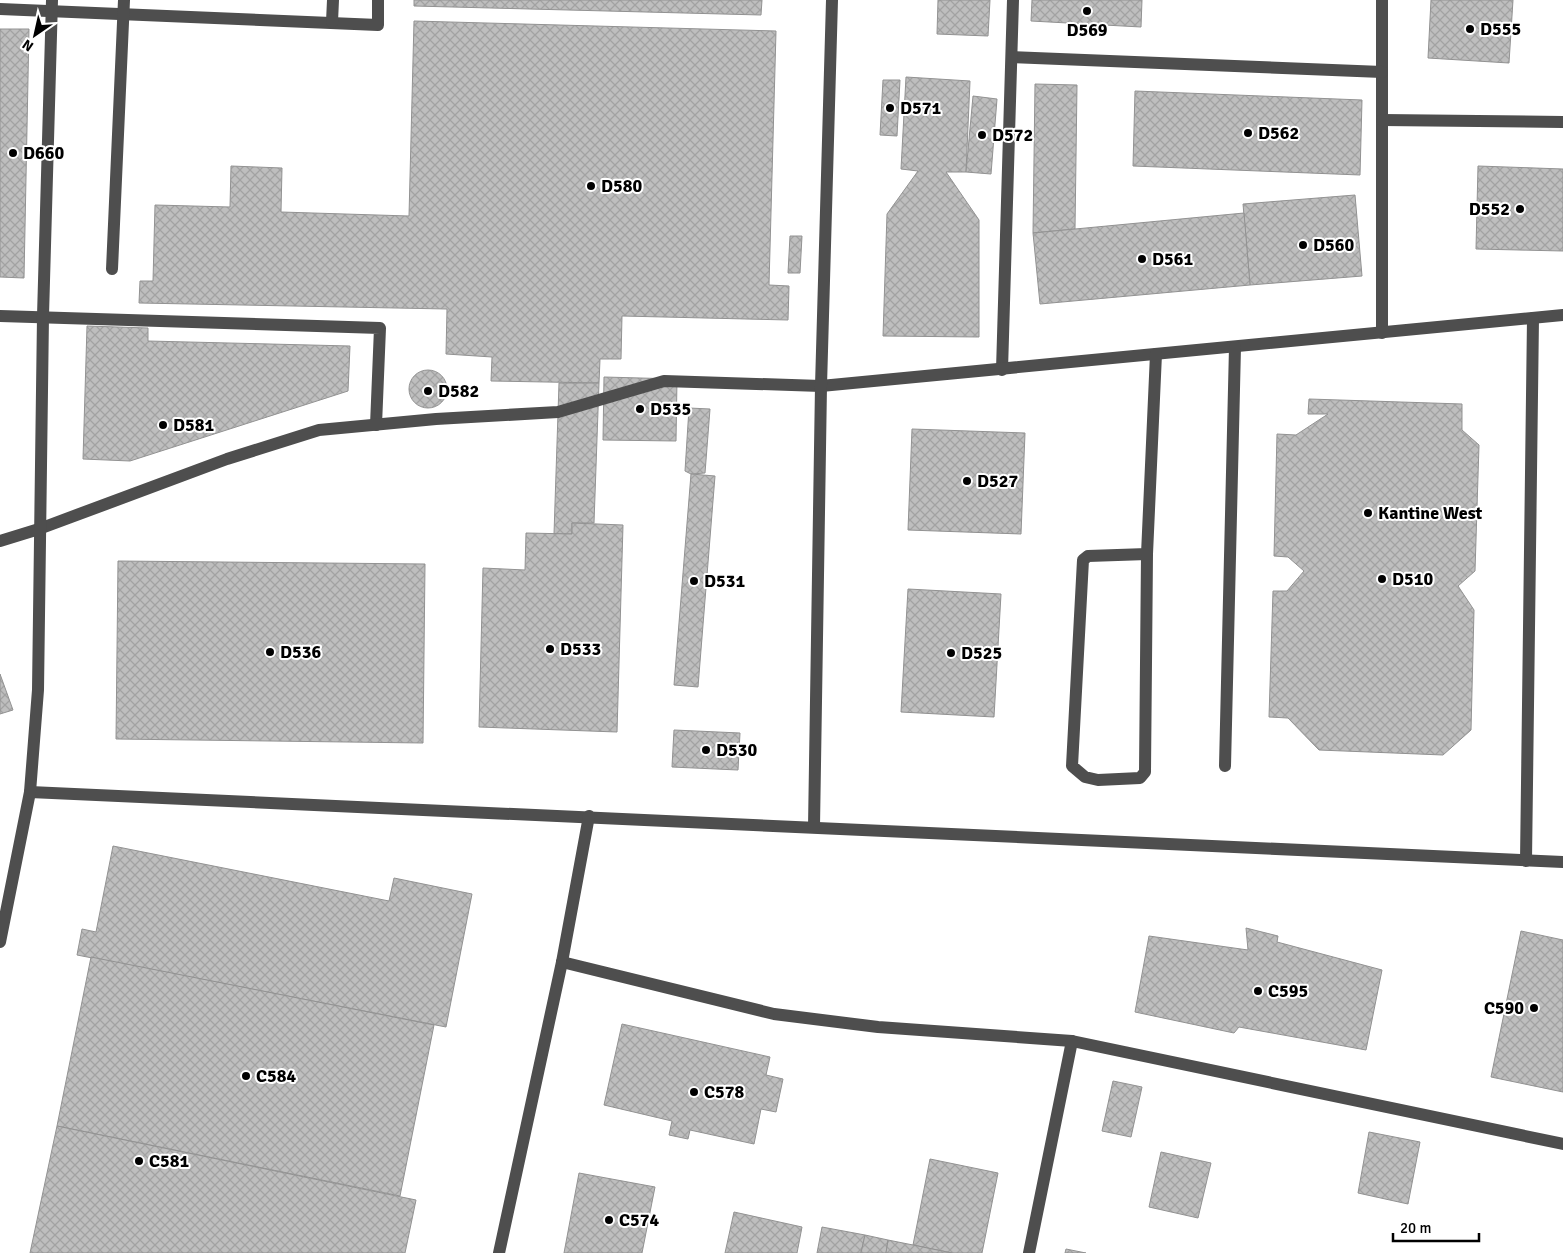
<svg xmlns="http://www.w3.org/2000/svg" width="1563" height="1253" viewBox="0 0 1563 1253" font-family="Signika,sans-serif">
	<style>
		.building { fill: url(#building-cross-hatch); stroke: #929292 }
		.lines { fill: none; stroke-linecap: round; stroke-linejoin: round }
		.minor { stroke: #4e4e4e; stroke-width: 12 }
		.poi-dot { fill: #000; stroke: #fff; stroke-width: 2 }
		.labels { text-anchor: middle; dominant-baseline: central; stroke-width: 4; stroke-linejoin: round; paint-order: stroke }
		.poi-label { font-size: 18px; font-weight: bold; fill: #000; stroke: #fff; text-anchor: start }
	</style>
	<defs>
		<pattern id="building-cross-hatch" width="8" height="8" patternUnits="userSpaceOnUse" patternTransform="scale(1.25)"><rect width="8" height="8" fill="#bebebe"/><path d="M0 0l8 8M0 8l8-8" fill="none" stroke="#a2a2a2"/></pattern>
	</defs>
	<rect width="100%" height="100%" fill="#fff"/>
	<g class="building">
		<polygon points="414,0 762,0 761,15 414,6"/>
		<polygon points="938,0 990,0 988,36 937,34"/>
		<polygon points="1032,0 1142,0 1141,27 1031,21"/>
		<polygon points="1431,0 1513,0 1509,63 1428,58"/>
		<polygon points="414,21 776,31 769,285 789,286 788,320 622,316 621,359 600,359 599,383 491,381 492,357 446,354 447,309 139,303 140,281 153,281 155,205 230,207 231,166 282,168 281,212 409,216"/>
		<polygon points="0,29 29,29 24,278 0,277"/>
		<polygon points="906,77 970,81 966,172 946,172 979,220 979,337 883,336 887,214 918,171 901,169"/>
		<polygon points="883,80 900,80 897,136 880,135"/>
		<polygon points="1035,84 1077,85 1075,229 1033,233"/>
		<polygon points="1135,91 1362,100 1360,175 1133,166"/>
		<polygon points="973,96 997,99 991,174 966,172"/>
		<polygon points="1478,166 1563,169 1563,251 1476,249"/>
		<polygon points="1355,195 1362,276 1250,285 1243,204"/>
		<polygon points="1244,213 1250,285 1040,304 1033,233"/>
		<polygon points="790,236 802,236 800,273 788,273"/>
		<polygon points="87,326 148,328 148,341 350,346 348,391 130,461 83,459"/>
		<circle cx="428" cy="389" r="19"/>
		<polygon points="604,377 677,379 676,441 603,440"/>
		<polygon points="559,383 599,383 594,523 572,523 572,534 554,534"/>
		<polygon points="1309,399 1462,404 1462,430 1479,445 1475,571 1458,586 1474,610 1471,730 1443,755 1319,750 1288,718 1269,717 1273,591 1287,591 1304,571 1288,557 1274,556 1277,434 1296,435 1328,414 1308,414"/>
		<polygon points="689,408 710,409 705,473 691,474 685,471"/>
		<polygon points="912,429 1025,433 1021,534 908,530"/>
		<polygon points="691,474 715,476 698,687 674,685"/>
		<polygon points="572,523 623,525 617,732 479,727 483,568 525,570 526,533 572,534"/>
		<polygon points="118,561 425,564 423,743 116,739"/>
		<polygon points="908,589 1001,594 994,717 901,712"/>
		<polygon points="0,674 13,710 0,714"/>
		<polygon points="674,730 740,733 738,770 672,767"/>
		<polygon points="113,846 389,901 394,878 472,894 446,1027 77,955 82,929 96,932"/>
		<polygon points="1246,928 1278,936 1277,942 1382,970 1366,1050 1239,1027 1234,1033 1135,1012 1149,936 1248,950"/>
		<polygon points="1521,931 1563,940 1563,1092 1491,1077"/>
		<polygon points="91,957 434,1025 400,1196 57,1126"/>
		<polygon points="622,1024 770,1057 766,1075 783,1079 776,1112 761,1109 754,1144 690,1130 688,1139 669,1135 672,1121 604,1105"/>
		<polygon points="1113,1081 1142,1087 1131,1137 1102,1131"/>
		<polygon points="57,1126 416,1200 405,1253 30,1253"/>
		<polygon points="1369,1132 1420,1142 1408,1204 1358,1193"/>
		<polygon points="1161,1152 1211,1163 1198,1218 1149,1207"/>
		<polygon points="930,1159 998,1173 982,1253 952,1253 913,1245"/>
		<polygon points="579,1173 655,1187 642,1253 564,1253"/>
		<polygon points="734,1212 802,1227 797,1253 725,1253"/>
		<polygon points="822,1227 865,1235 861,1253 817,1253"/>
		<polygon points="865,1235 888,1240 886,1253 861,1253"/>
		<polygon points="888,1240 913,1245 952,1253 886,1253"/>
		<polygon points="1066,1249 1086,1253 1065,1253"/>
	</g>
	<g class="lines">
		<g class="minor">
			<polyline points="1382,0 1382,333"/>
			<polyline points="0,9 378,25 378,0"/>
			<polyline points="332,22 333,0"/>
			<polyline points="1012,57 1382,72"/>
			<polyline points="1382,120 1563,122"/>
			<polyline points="112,269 124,0"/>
			<polyline points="0,316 380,328 376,425"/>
			<polyline points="1002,370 1013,0"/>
			<polyline points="0,541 39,529 227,459 319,430 436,419 558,412 664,381 821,386 1563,315"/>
			<polyline points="1147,554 1145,772 1140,778 1098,780 1085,777 1072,766 1083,560 1088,556 1147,554 1156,354"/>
			<polyline points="1225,766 1235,347"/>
			<polyline points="30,792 1563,862"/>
			<polyline points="814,827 821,386 832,0"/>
			<polyline points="1526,861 1533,318"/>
			<polyline points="0,942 30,792 38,690 43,316 52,0"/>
			<polyline points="562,962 774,1014 878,1027 1072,1041 1563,1144"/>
			<polyline points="499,1253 562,962 589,816"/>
			<polyline points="1029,1253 1072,1041"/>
		</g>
	</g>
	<g class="poi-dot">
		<circle cx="1087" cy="11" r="5"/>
		<circle cx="1470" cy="29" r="5"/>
		<circle cx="890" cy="108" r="5"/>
		<circle cx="1248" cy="133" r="5"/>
		<circle cx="982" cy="135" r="5"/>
		<circle cx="13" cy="153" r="5"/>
		<circle cx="591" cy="186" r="5"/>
		<circle cx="1520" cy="209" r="5"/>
		<circle cx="1303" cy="245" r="5"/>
		<circle cx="1142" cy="259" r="5"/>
		<circle cx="428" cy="391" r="5"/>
		<circle cx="640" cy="409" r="5"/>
		<circle cx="163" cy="425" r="5"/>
		<circle cx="967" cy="481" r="5"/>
		<circle cx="1368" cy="513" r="5"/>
		<circle cx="1382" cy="579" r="5"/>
		<circle cx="694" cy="581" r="5"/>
		<circle cx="550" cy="649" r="5"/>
		<circle cx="270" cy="652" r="5"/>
		<circle cx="951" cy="653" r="5"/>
		<circle cx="706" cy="750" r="5"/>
		<circle cx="1258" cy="991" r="5"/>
		<circle cx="1534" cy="1008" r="5"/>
		<circle cx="246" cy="1076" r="5"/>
		<circle cx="694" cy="1092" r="5"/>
		<circle cx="139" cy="1161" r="5"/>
		<circle cx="609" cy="1220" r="5"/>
	</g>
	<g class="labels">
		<g class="poi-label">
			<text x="1480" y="29">D555</text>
			<text x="1087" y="30" text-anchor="middle">D569</text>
			<text x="900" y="108">D571</text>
			<text x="1258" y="133">D562</text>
			<text x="992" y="135">D572</text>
			<text x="23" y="153">D660</text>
			<text x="601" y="186">D580</text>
			<text x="1510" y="209" text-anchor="end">D552</text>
			<text x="1313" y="245">D560</text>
			<text x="1152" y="259">D561</text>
			<text x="438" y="391">D582</text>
			<text x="650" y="409">D535</text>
			<text x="173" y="425">D581</text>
			<text x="977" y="481">D527</text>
			<text x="1378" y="513">Kantine West</text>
			<text x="1392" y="579">D510</text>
			<text x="704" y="581">D531</text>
			<text x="560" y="649">D533</text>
			<text x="280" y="652">D536</text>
			<text x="961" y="653">D525</text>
			<text x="716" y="750">D530</text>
			<text x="1268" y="991">C595</text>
			<text x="1524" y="1008" text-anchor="end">C590</text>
			<text x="256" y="1076">C584</text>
			<text x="704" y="1092">C578</text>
			<text x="149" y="1161">C581</text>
			<text x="619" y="1220">C574</text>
		</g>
	</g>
	<g transform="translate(35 35) rotate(214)" stroke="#ffffff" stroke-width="4" paint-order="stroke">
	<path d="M0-4L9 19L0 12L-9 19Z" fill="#000000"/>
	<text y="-8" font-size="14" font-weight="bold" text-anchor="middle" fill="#000000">N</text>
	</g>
	<path d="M1393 1233v8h86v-8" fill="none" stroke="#000000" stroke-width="2.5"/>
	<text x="1400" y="1233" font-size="15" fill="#000000" stroke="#ffffff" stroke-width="4" paint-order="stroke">20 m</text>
</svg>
